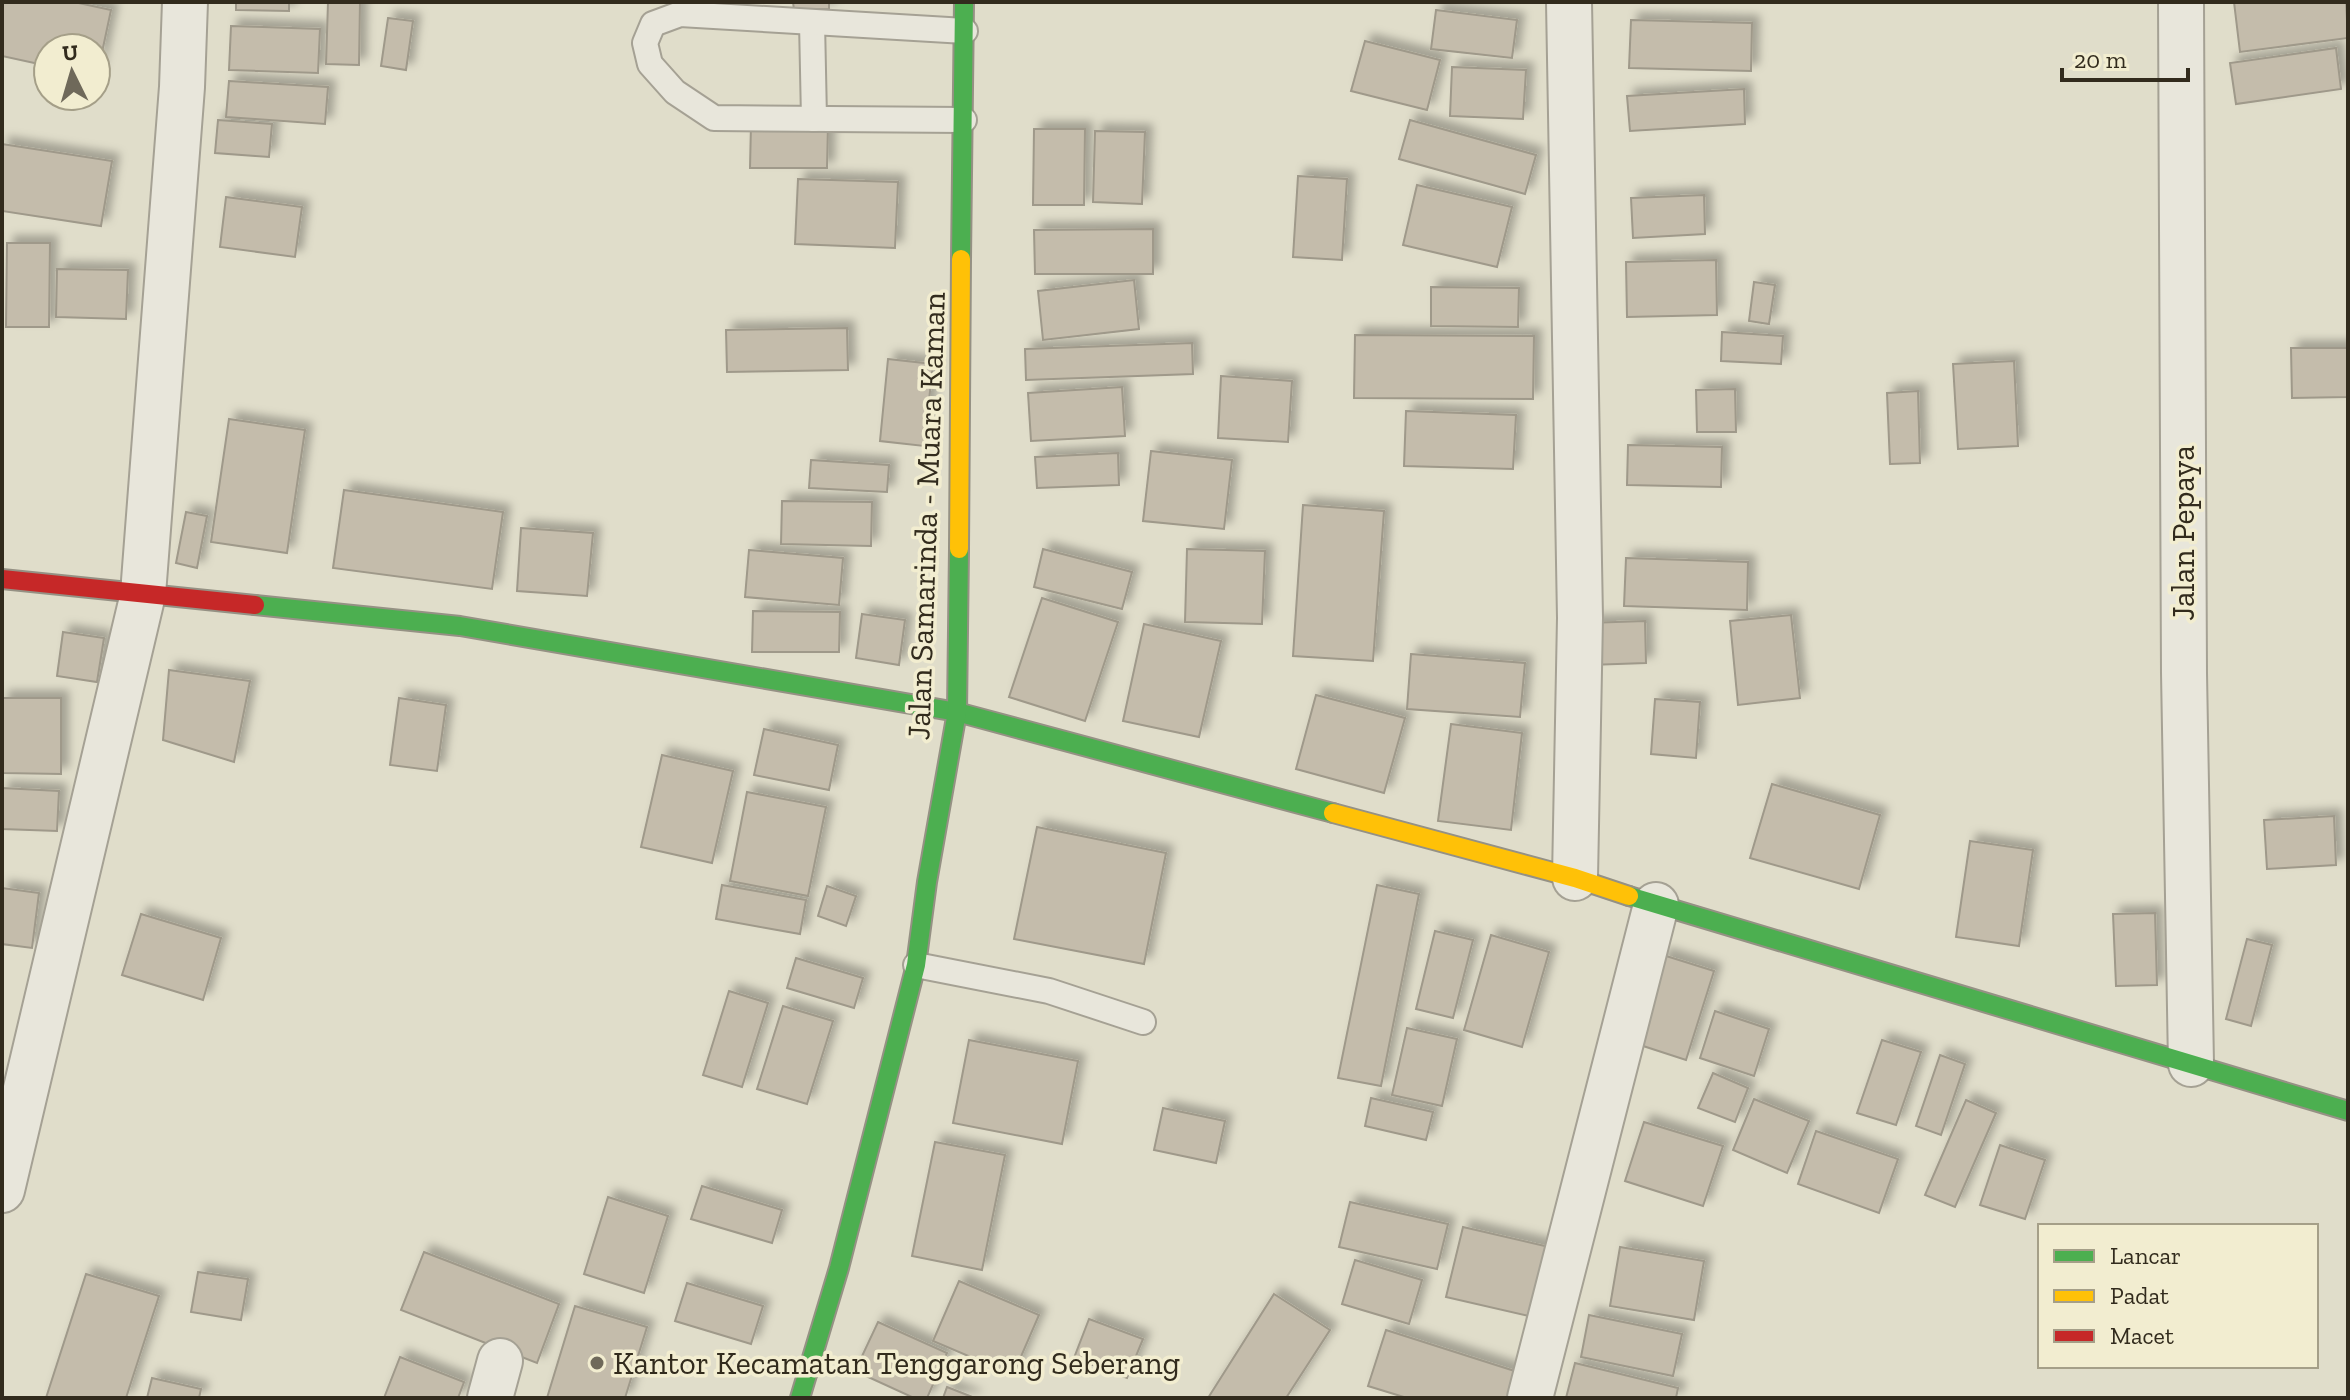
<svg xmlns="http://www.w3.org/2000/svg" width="2350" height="1400" viewBox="0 0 2350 1400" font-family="'Zilla Slab',serif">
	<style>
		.building { fill: #c4bcab; stroke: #9f998a; stroke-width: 2; filter: url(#shadow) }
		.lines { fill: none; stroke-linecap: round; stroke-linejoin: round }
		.lane-casing { stroke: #a5a194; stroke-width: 28 }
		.street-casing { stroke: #a5a194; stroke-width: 48 }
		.fast-casing { stroke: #959184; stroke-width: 22 }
		.slow-casing { stroke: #959184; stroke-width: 22 }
		.jam-casing { stroke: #959184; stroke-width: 22 }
		.lane { stroke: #e8e6db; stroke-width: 24 }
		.street { stroke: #e8e6db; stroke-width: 44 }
		.fast { stroke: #4caf50; stroke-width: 18 }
		.slow { stroke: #ffc107; stroke-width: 18 }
		.jam { stroke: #c62828; stroke-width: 18 }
		.poi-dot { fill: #6f695a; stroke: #f2edd0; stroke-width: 3 }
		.labels { text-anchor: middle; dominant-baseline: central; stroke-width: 7; stroke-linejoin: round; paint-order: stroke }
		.street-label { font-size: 32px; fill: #322b1d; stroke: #f2edd0 }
		.poi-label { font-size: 32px; fill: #322b1d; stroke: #f2edd0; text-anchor: start }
	</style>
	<defs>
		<filter id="shadow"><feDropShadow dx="7" dy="-7" stdDeviation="4" flood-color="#0004"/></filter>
	</defs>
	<rect width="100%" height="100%" fill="#e0ddca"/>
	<g class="building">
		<polygon points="2,2 74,2 111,10 97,76 96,48 48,48 48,66 2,56"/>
		<polygon points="236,2 289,2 289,11 236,10"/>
		<polygon points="328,2 360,2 359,65 326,64"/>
		<polygon points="793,2 829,2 829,9 794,10"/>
		<polygon points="2234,2 2346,2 2348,38 2240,52"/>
		<polygon points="1436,10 1517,20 1512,58 1431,49"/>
		<polygon points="388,18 413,21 406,70 381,66"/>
		<polygon points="1631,20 1752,23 1751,71 1629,68"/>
		<polygon points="231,26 320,29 318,73 229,70"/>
		<polygon points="1365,41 1440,60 1427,110 1351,91"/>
		<polygon points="2336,48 2341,89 2236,104 2230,63"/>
		<polygon points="1452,67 1526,70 1523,119 1450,116"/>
		<polygon points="229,81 328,87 325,124 226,117"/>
		<polygon points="1744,89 1745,124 1630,131 1627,96"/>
		<polygon points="218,120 272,124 269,157 215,153"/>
		<polygon points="1410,120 1536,155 1525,194 1399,159"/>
		<polygon points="751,124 828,124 827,168 750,168"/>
		<polygon points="1034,129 1085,129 1084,205 1033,205"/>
		<polygon points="1095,131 1145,132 1142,204 1093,202"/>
		<polygon points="2,144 112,161 101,226 2,211"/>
		<polygon points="1298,176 1347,179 1342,260 1293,257"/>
		<polygon points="798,179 898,182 895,248 795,244"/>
		<polygon points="1417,185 1512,207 1497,267 1403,245"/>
		<polygon points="1704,195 1705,234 1633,238 1631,198"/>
		<polygon points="226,197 302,207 295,257 220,247"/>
		<polygon points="1153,229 1153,274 1035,274 1034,230"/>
		<polygon points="7,243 50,243 49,327 6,327"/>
		<polygon points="1716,260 1717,315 1627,317 1626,262"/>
		<polygon points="57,269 128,270 126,319 56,317"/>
		<polygon points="1134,280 1139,329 1043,340 1038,291"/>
		<polygon points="1754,282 1775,285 1769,324 1749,321"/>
		<polygon points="1431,287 1519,288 1518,327 1431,326"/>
		<polygon points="847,328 848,370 727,372 726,330"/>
		<polygon points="1722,332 1783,336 1781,364 1721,361"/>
		<polygon points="1355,335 1534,336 1533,399 1354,398"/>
		<polygon points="1192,343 1193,374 1026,380 1025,349"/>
		<polygon points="2291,348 2348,348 2348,397 2292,398"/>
		<polygon points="888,359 933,364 924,446 880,441"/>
		<polygon points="2014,361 2018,446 1958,449 1953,364"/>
		<polygon points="1221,376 1292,381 1288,442 1218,438"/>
		<polygon points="1122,387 1125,436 1031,441 1028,393"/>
		<polygon points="1735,389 1736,432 1697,432 1696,390"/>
		<polygon points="1918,391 1920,463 1890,464 1887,393"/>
		<polygon points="1406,411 1516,415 1513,469 1404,466"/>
		<polygon points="229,419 305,430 287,553 211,542"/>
		<polygon points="1628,445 1722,447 1721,487 1627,485"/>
		<polygon points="1151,451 1232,460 1224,529 1143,521"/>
		<polygon points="1118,453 1119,485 1037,488 1035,457"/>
		<polygon points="811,460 889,465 887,492 809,488"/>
		<polygon points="344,490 503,512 492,589 333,568"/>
		<polygon points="782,501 872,502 871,546 781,544"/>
		<polygon points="1303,505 1384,511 1373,661 1293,656"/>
		<polygon points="186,512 207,516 197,568 176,563"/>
		<polygon points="521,528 593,533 587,596 517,591"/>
		<polygon points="1043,549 1132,572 1122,609 1034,587"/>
		<polygon points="1187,549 1265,551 1262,624 1185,622"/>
		<polygon points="749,550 843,558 839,605 745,597"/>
		<polygon points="1626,558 1748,562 1747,610 1624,606"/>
		<polygon points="1042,598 1118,622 1085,721 1009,697"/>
		<polygon points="753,611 840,612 839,652 752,652"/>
		<polygon points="862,614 905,620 899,665 856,658"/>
		<polygon points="1791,615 1800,698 1738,705 1730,621"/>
		<polygon points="1645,621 1646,663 1589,665 1587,623"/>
		<polygon points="1144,624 1221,641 1199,737 1123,721"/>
		<polygon points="63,632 104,638 97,682 57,676"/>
		<polygon points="1411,654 1525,663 1520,717 1407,709"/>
		<polygon points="169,670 250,681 234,762 163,740"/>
		<polygon points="1316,695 1405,718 1384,793 1296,769"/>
		<polygon points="2,698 61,698 61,774 2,773"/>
		<polygon points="399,698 446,705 437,771 390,765"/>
		<polygon points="1655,699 1700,702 1696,758 1651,754"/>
		<polygon points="1451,724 1522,733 1511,830 1438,821"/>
		<polygon points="764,729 838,745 829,790 754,775"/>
		<polygon points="662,755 733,771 712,863 641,847"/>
		<polygon points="1772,784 1880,815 1859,889 1750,858"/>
		<polygon points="2,788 59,791 57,831 2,829"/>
		<polygon points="747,792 826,807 808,896 730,881"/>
		<polygon points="2334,816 2336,865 2267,869 2264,820"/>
		<polygon points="1037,827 1166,853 1144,964 1014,939"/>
		<polygon points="1970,841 2033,850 2019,946 1956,937"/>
		<polygon points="722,885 806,900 800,934 716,919"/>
		<polygon points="1377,885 1419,894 1381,1086 1338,1078"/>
		<polygon points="827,886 856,896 846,926 818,916"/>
		<polygon points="2,888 39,893 32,948 2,944"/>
		<polygon points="2155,913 2157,985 2116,986 2113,914"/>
		<polygon points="141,914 221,938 203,1000 122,975"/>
		<polygon points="1435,931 1473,940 1453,1018 1416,1009"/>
		<polygon points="1491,935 1549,952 1522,1047 1464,1030"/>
		<polygon points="2247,939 2272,945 2251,1026 2226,1019"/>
		<polygon points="1663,955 1714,971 1686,1060 1634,1043"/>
		<polygon points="796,958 863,978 854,1008 787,988"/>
		<polygon points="729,991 768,1003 742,1087 703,1075"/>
		<polygon points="783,1006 833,1021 807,1104 757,1089"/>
		<polygon points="1715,1011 1769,1029 1754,1076 1700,1058"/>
		<polygon points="1407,1028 1457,1039 1442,1106 1392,1095"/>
		<polygon points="969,1040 1078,1061 1062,1144 953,1123"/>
		<polygon points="1882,1040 1921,1052 1896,1125 1857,1113"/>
		<polygon points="1940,1055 1965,1064 1941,1135 1916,1126"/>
		<polygon points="1713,1073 1748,1088 1735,1122 1698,1108"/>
		<polygon points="1371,1098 1433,1112 1426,1140 1365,1126"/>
		<polygon points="1754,1099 1809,1121 1787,1173 1733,1150"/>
		<polygon points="1966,1100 1996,1113 1955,1207 1925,1195"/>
		<polygon points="1163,1108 1225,1121 1216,1163 1154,1150"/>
		<polygon points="1644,1122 1723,1146 1703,1206 1625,1181"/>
		<polygon points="1816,1131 1898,1159 1879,1213 1798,1184"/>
		<polygon points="935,1142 1005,1155 982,1270 912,1256"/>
		<polygon points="2000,1145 2045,1160 2025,1219 1980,1205"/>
		<polygon points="702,1186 782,1210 772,1243 691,1219"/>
		<polygon points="608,1197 668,1216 644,1293 584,1274"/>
		<polygon points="1350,1202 1448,1224 1437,1269 1339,1247"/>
		<polygon points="1463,1227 1562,1250 1546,1320 1446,1297"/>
		<polygon points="1620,1247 1704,1261 1694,1320 1610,1306"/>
		<polygon points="424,1252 559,1304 537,1363 401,1310"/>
		<polygon points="1355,1260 1422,1280 1409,1324 1342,1304"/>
		<polygon points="198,1272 248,1279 241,1320 191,1312"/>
		<polygon points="86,1274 159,1296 126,1398 46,1398"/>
		<polygon points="959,1281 1039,1315 1013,1375 933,1341"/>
		<polygon points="687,1283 763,1306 751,1344 675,1321"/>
		<polygon points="1274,1294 1330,1330 1286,1398 1208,1398"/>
		<polygon points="575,1306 647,1327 625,1398 547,1398"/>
		<polygon points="1589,1315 1682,1334 1673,1376 1581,1357"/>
		<polygon points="1089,1319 1143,1339 1127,1378 1074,1358"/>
		<polygon points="878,1322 947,1353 927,1398 914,1398 855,1371"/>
		<polygon points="1386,1330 1524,1374 1516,1398 1407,1398 1368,1386"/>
		<polygon points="400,1357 464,1382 458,1398 384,1398"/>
		<polygon points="1575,1363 1678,1388 1676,1398 1566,1398"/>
		<polygon points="152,1378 201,1389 199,1398 147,1398"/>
		<polygon points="947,1387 975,1398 943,1398"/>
	</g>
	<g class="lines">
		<g class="lane-casing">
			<g id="lane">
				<polyline points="812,22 814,119"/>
				<polyline points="964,120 714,118 675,92 650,64 645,43 653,24 680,14 965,31"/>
				<polyline points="916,965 1049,991 1143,1022"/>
			</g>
		</g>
		<g class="street-casing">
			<g id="street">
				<polyline points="1569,2 1580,618 1575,878"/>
				<polyline points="2181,2 2184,673 2191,1064"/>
				<polyline points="2,1190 143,594 182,87 185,2"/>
				<polyline points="490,1398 500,1361"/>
				<polyline points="1530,1398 1656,905"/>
			</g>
		</g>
		<g class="fast-casing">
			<g id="fast">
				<polyline points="961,259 964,2"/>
				<polyline points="255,605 460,626 957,712 1333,813"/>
				<polyline points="1629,896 2348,1111"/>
				<polyline points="800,1398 839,1268 916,965 927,882 957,712 959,549"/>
			</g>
		</g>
		<g class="slow-casing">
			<g id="slow">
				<polyline points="959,549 961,259"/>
				<polyline points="1333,813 1575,878 1629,896"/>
			</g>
		</g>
		<g class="jam-casing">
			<polyline id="jam" points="2,579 255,605"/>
		</g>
		<use href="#lane" class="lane"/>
		<use href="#street" class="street"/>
		<use href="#fast" class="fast"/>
		<use href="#slow" class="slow"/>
		<use href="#jam" class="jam"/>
	</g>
	<circle class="poi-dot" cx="597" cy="1363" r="8"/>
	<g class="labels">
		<g class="street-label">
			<text transform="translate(926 516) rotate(-88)">Jalan Samarinda - Muara Kaman</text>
			<text transform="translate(2183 533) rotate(-90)">Jalan Pepaya</text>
		</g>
		<g class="poi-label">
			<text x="613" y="1363">Kantor Kecamatan Tenggarong Seberang</text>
		</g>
	</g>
	<rect width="2350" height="1400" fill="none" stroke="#322b1d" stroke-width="8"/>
	<rect x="2038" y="1224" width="280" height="144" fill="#f2edd0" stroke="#a59f88" stroke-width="2"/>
	<rect x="2054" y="1250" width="40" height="12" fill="#4caf50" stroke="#a59f88" stroke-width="2"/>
	<text x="2110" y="1264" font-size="24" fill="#322b1d">Lancar</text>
	<rect x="2054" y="1290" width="40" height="12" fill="#ffc107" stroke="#a59f88" stroke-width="2"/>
	<text x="2110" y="1304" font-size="24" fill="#322b1d">Padat</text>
	<rect x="2054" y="1330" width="40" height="12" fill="#c62828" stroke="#a59f88" stroke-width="2"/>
	<text x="2110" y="1344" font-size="24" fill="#322b1d">Macet</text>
	<g transform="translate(72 72) rotate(355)"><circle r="38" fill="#f2edd0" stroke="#a59f88" stroke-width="2"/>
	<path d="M0-6L14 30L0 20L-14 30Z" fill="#6f695a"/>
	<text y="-12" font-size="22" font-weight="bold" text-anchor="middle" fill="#322b1d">U</text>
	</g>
	<path d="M2062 68v12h126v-12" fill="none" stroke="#322b1d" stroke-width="4"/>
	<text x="2074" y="68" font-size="24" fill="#322b1d" stroke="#f2edd0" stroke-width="6" paint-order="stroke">20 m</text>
</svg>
